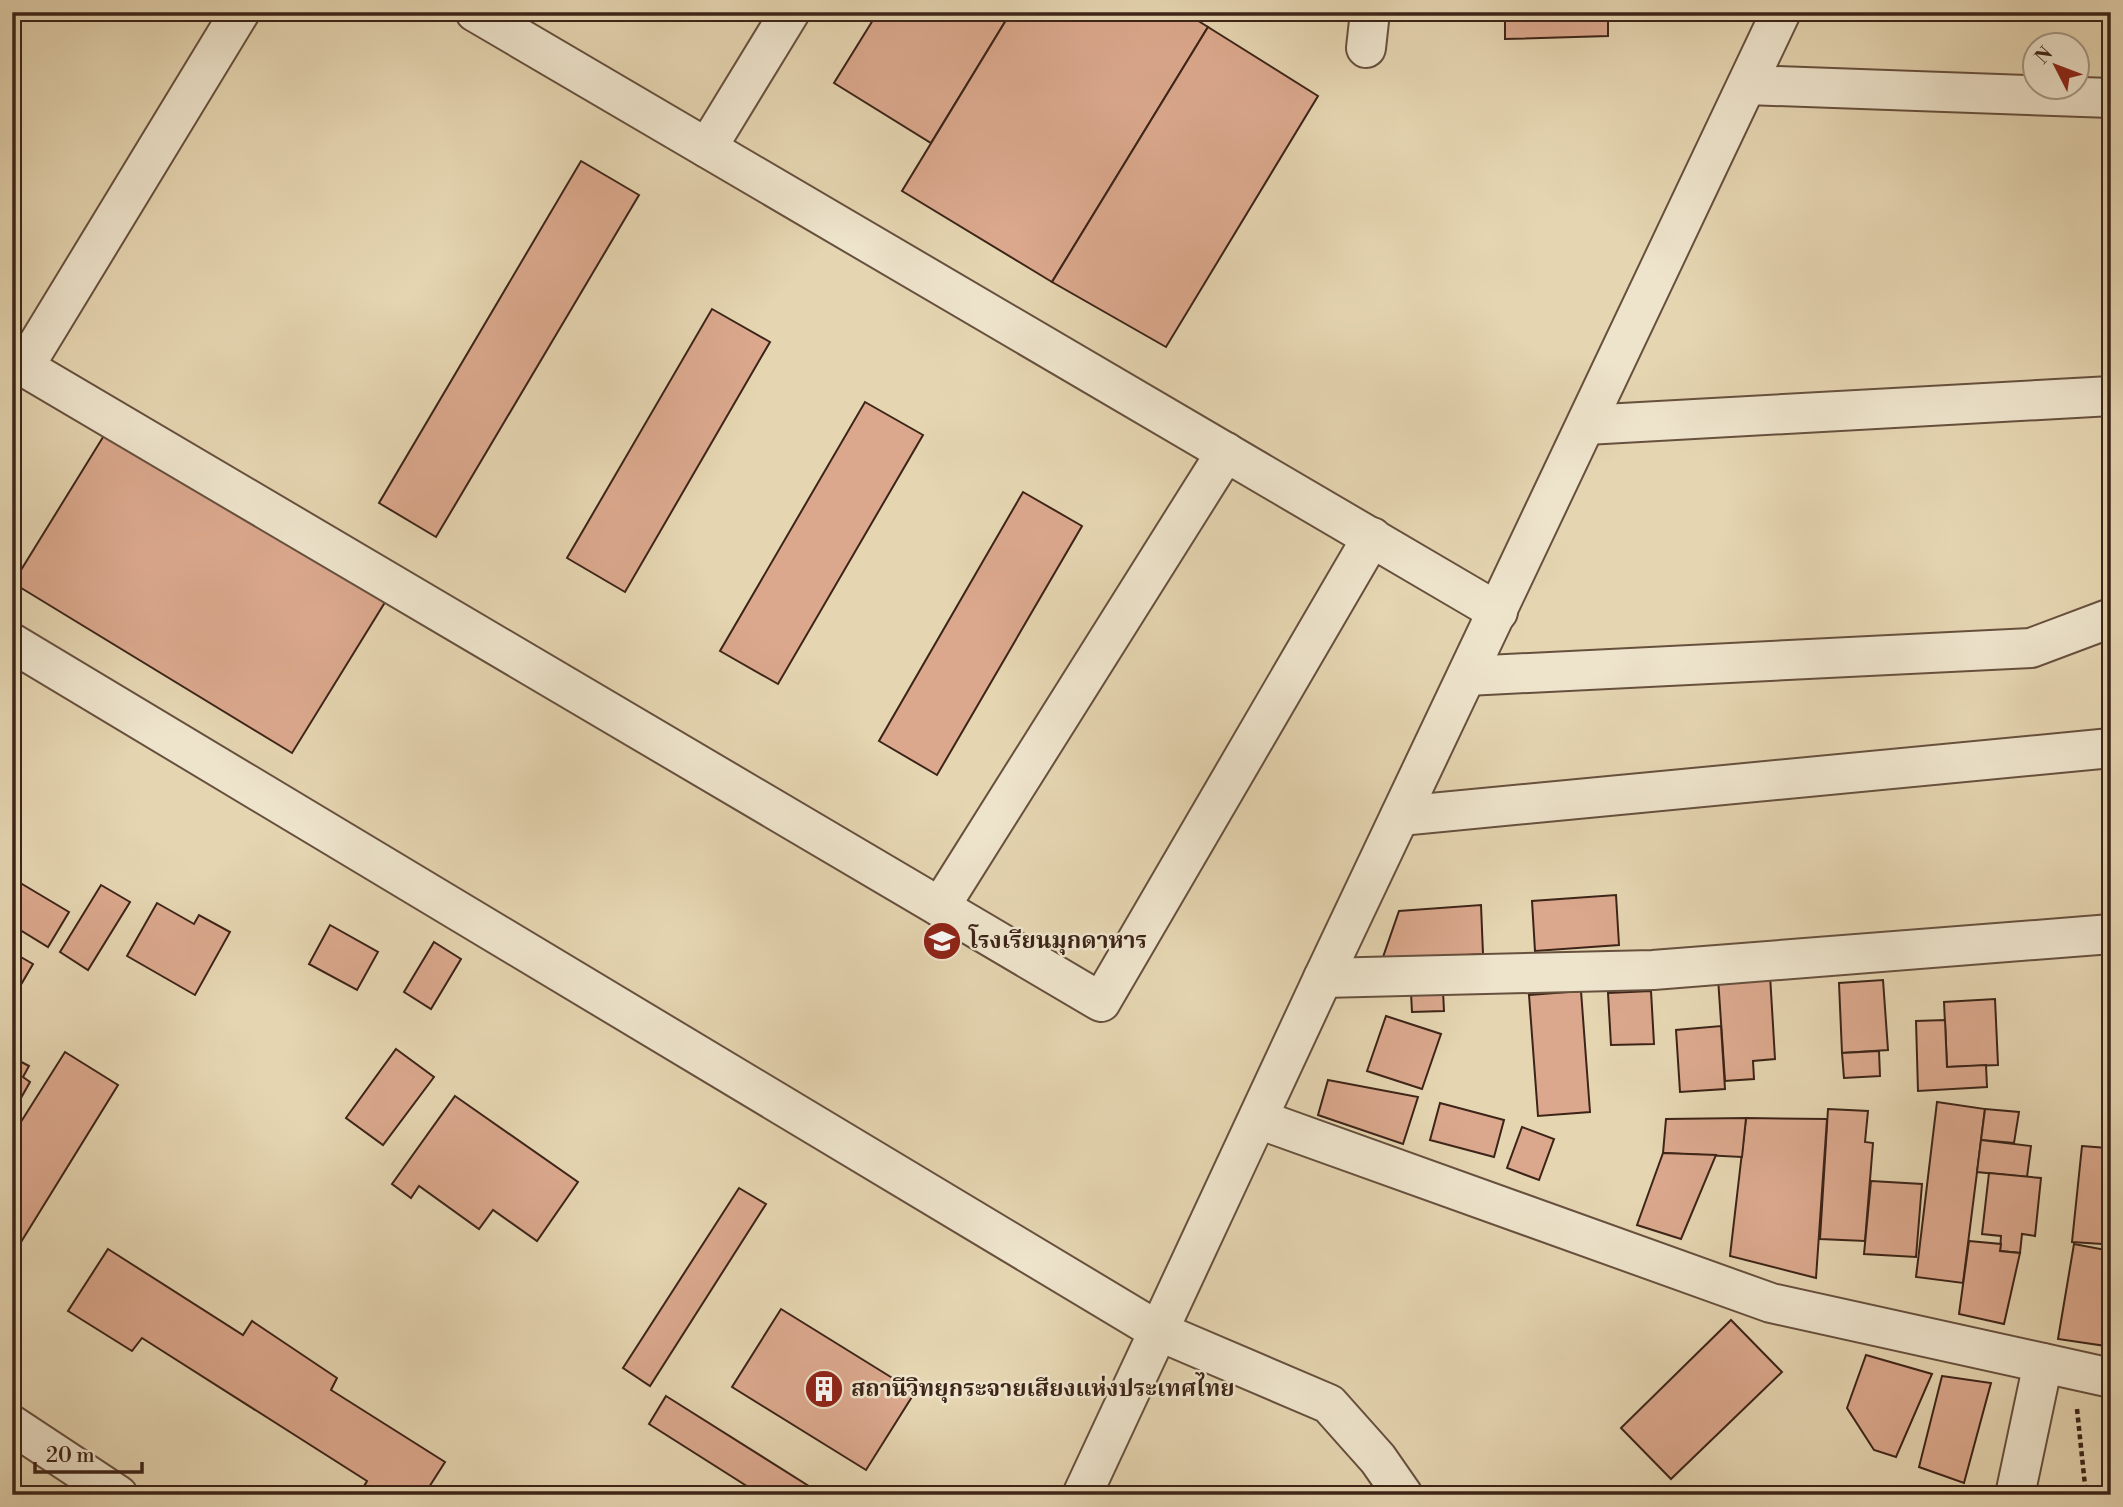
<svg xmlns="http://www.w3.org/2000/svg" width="2123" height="1507" viewBox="0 0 2123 1507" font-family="'Libre Bodoni','Noto Serif Thai',serif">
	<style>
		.building { fill: #dba88d; stroke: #3d2418; stroke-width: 2 }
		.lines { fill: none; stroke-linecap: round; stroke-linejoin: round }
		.minor-casing { stroke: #67503e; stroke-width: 42 }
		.path { stroke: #3d2418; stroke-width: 4.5; stroke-dasharray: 5 3.5; stroke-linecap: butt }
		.minor { stroke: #eee4cc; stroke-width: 38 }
		.labels { text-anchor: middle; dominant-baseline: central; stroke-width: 5; stroke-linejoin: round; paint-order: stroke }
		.poi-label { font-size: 23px; font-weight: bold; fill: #3d2418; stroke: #eee4cc; text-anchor: start }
	</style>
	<rect width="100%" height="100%" fill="#e5d5b1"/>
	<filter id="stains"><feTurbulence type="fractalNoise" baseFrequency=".00286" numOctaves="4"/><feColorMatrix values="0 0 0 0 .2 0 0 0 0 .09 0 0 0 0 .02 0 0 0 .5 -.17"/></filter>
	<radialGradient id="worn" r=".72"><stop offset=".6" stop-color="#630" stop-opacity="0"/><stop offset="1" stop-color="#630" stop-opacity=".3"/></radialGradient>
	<g class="building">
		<polygon points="878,12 1011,12 931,143 834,83"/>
		<polygon points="1011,12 1184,12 1208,27 1052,282 902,191"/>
		<polygon points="1505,12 1608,12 1608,36 1505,39"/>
		<polygon points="1208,27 1318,96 1166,347 1052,282"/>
		<polygon points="581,161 639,195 436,537 379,503"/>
		<polygon points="712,309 770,342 625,592 567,558"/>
		<polygon points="865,402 923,435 778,684 720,651"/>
		<polygon points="108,429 387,599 292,753 13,583"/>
		<polygon points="1023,492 1082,526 937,775 879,741"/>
		<polygon points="12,878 69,912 48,947 12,925"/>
		<polygon points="101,885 130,902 88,970 60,952"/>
		<polygon points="1616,895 1619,945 1535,951 1532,901"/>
		<polygon points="157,903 194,924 199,915 230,932 195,995 127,956"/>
		<polygon points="1481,905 1483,954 1382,960 1399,911"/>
		<polygon points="330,925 378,952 357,990 309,964"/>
		<polygon points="434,942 461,959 431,1009 404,992"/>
		<polygon points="12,952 33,964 12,1000"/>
		<polygon points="1770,975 1775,1059 1753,1061 1754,1079 1725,1081 1718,978"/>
		<polygon points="1883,980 1888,1050 1842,1053 1839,983"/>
		<polygon points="1443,991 1444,1011 1412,1012 1411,993"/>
		<polygon points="1581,991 1590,1112 1538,1116 1529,995"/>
		<polygon points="1651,991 1654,1044 1611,1045 1608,993"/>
		<polygon points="1995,999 1998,1065 1947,1067 1944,1002"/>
		<polygon points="1386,1016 1441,1034 1422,1089 1367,1071"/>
		<polygon points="1945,1020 1947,1067 1986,1065 1987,1087 1918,1091 1916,1021"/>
		<polygon points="1721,1026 1725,1089 1680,1092 1676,1030"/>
		<polygon points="396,1049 434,1077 383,1145 346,1118"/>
		<polygon points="1879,1051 1880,1076 1844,1078 1842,1053"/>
		<polygon points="65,1052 118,1085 13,1255 12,1136"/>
		<polygon points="12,1057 29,1066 23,1077 30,1082 13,1112"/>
		<polygon points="1328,1080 1418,1097 1403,1144 1318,1115"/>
		<polygon points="455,1096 578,1182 537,1241 493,1210 479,1229 419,1186 411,1198 392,1184"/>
		<polygon points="1937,1102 1985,1109 1963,1283 1916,1277"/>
		<polygon points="1440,1103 1504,1120 1494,1157 1430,1140"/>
		<polygon points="1828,1109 1868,1111 1865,1142 1873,1143 1865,1241 1820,1239"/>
		<polygon points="1985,1109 2019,1112 2014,1143 1981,1140"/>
		<polygon points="1746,1118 1827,1119 1816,1278 1730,1256"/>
		<polygon points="1746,1118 1742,1157 1663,1153 1666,1119"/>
		<polygon points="1522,1127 1554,1139 1539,1180 1507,1168"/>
		<polygon points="1981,1140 2031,1146 2027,1177 1977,1172"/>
		<polygon points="2082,1146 2107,1148 2104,1177 2111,1178 2111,1205 2107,1204 2102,1244 2072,1242"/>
		<polygon points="1663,1153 1716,1155 1681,1239 1637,1225"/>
		<polygon points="1989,1173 2041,1178 2035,1236 2022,1234 2020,1253 2000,1251 2001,1236 1982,1234"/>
		<polygon points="1871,1181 1922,1184 1916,1257 1864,1254"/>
		<polygon points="739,1188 766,1204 650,1386 623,1368"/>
		<polygon points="1969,1241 2001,1244 2000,1251 2020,1253 2004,1324 1959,1314"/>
		<polygon points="2074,1244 2111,1251 2111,1319 2106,1346 2058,1339"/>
		<polygon points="108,1249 243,1335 252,1321 337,1378 331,1390 445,1462 424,1495 359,1495 367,1481 142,1338 132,1351 68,1311"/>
		<polygon points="781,1309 915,1392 866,1470 732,1387"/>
		<polygon points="1731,1320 1782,1372 1671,1479 1621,1428"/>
		<polygon points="1866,1355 1932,1374 1896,1457 1874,1450 1847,1408"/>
		<polygon points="1942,1376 1991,1383 1964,1483 1919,1467"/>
		<polygon points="666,1396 823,1495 761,1495 649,1424"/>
	</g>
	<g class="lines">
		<g class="minor-casing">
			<g id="minor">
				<polyline points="240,12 24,367 1101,1002 1372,537"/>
				<polyline points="475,12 1498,612"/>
				<polyline points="1366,48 1370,12"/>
				<polyline points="1747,85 2111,98"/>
				<polyline points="707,148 790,12"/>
				<polyline points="1586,425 2111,396"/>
				<polyline points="12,643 1158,1331 1329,1404 1378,1459 1403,1495"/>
				<polyline points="1467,676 2031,648 2111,618"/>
				<polyline points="1400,816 2111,748"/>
				<polyline points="940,907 1226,452"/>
				<polyline points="1323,978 1653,970 2111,934"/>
				<polyline points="1258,1119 1771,1303 2111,1378"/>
				<polyline points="12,1425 118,1495"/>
				<polyline points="1082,1495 1323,978 1781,12"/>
				<polyline points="2015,1495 2043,1363"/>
			</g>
		</g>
		<polyline class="path" points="2077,1409 2086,1495"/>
		<use href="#minor" class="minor"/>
	</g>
	<defs>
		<g id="school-disc" transform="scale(2.0125)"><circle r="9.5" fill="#8f2418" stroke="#eee4cc"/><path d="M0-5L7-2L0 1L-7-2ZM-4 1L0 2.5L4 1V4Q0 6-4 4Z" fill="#fff"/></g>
		<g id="building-disc" transform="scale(2.0125)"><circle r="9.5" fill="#8f2418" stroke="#eee4cc"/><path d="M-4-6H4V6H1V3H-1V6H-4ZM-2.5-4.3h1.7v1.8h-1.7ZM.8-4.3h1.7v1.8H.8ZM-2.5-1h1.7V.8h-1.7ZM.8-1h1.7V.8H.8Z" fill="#fff"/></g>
	</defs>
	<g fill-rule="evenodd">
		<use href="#school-disc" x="942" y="941"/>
		<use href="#building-disc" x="824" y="1389"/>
	</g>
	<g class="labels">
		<g class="poi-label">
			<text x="969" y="941">โรงเรียนมุกดาหาร</text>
			<text x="851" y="1389">สถานีวิทยุกระจายเสียงแห่งประเทศไทย</text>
		</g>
	</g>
	<rect width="2123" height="1507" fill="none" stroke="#e5d5b1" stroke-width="42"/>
	<rect x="14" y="14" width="2095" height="1479" fill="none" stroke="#3d2418" stroke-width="3.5"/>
	<rect x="21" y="21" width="2081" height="1465" fill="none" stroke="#3d2418" stroke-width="2"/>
	<g transform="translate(2056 66) rotate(312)"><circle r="33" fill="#eee4cc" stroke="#a79784" stroke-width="2"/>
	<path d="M0-5L12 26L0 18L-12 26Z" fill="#8f2418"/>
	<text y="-10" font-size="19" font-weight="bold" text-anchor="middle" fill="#3d2418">N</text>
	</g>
	<path d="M35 1462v10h107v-10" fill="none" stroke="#3d2418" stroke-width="3.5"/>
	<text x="46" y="1462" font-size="21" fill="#3d2418" stroke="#eee4cc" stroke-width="5" paint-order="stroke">20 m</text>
	<rect width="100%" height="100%" filter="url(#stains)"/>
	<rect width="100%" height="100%" fill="url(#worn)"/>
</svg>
